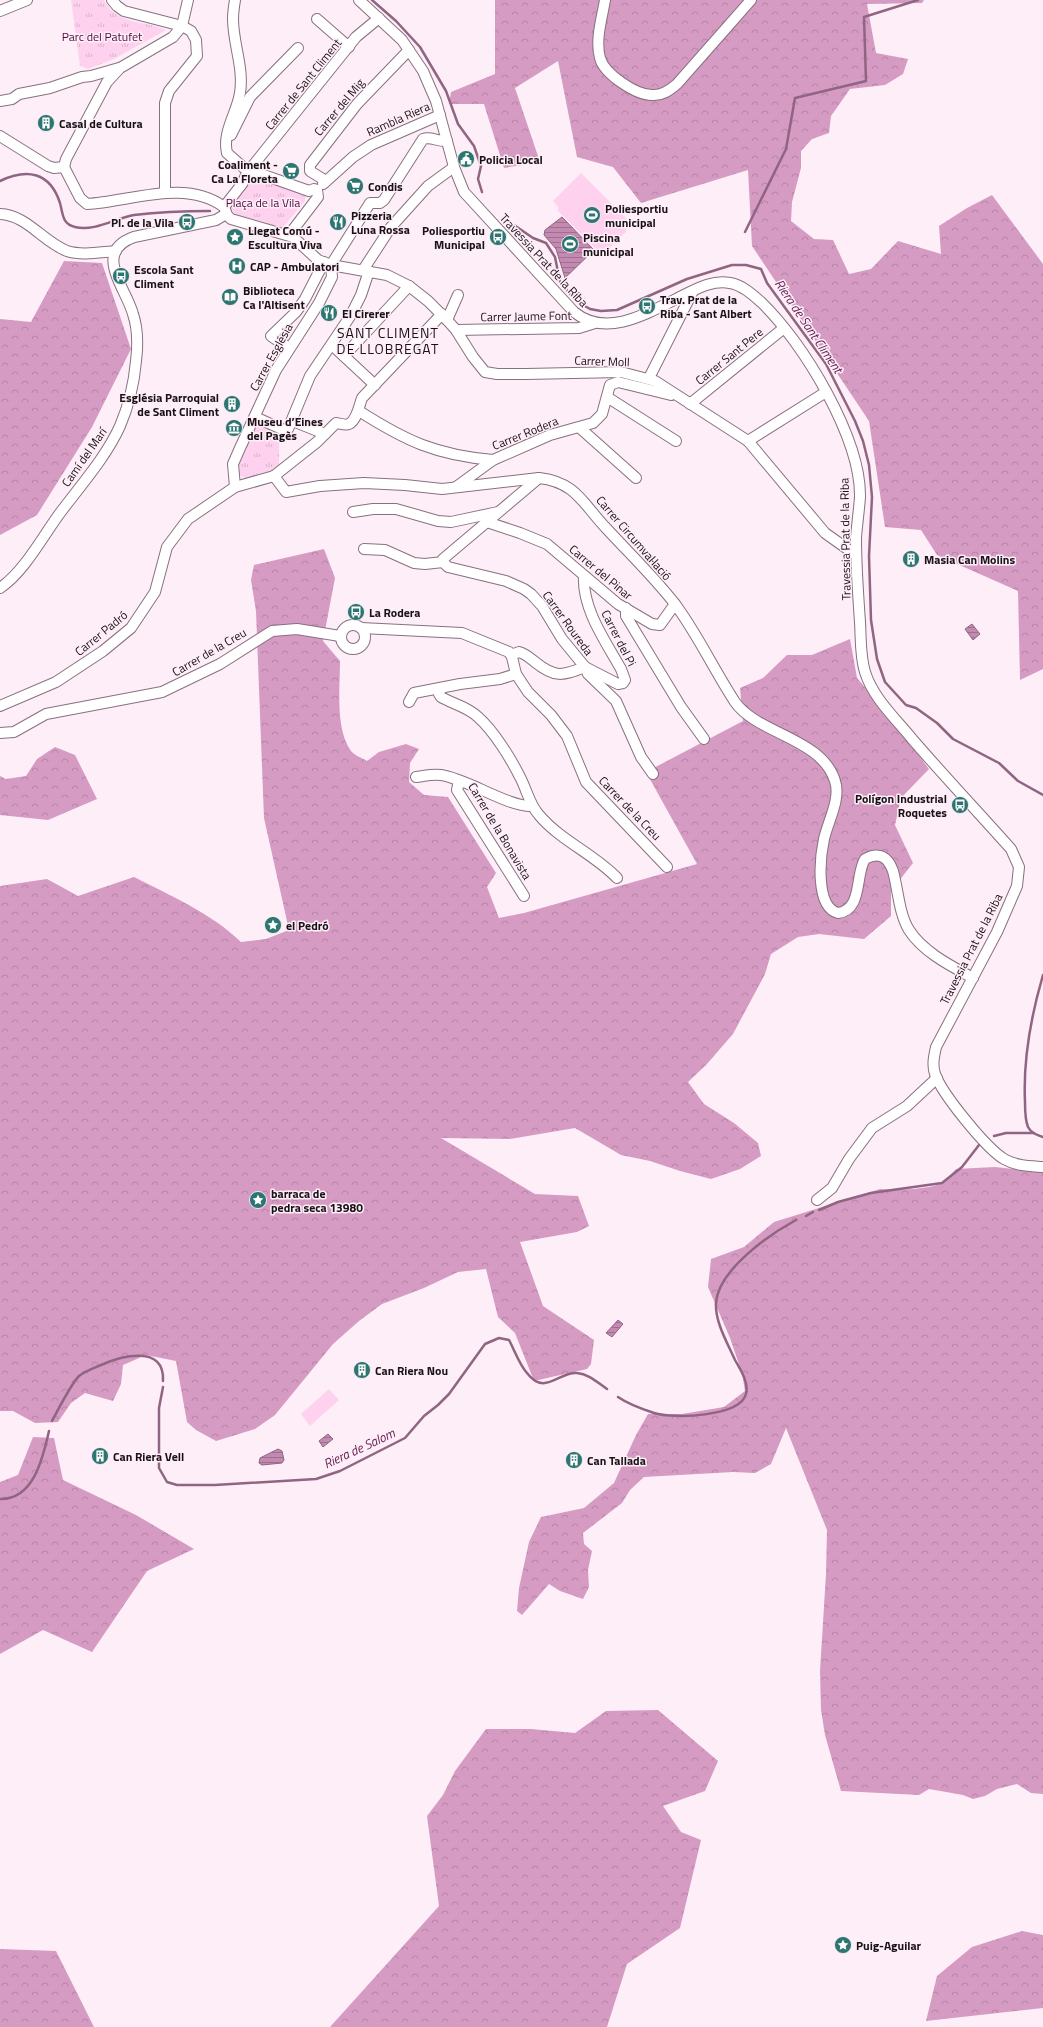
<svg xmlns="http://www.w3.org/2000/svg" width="1043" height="2027" viewBox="0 0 1043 2027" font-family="'Titillium Web',sans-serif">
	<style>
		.forest { fill: url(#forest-crowns) }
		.park { fill: url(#park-tufts) }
		.garden { fill: #fed2ef }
		.water { fill: url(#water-rules); stroke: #906582 }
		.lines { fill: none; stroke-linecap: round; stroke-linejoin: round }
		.stream { stroke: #906582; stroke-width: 2.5 }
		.minor-casing { stroke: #87717f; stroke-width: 12 }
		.minor { stroke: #fff; stroke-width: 10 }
		.labels { text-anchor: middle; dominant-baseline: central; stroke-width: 3; stroke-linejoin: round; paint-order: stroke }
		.park-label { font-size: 12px; fill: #500a40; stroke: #feeef8 }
		.street-label { font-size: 12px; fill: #191116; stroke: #feeef8 }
		.poi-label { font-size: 12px; font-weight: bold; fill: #191116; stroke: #feeef8; text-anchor: start }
		.water-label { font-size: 13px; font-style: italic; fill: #621e51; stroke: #feeef8 }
		.quarter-label { font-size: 14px; letter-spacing: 1px; fill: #191116; stroke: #feeef8 }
	</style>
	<defs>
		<pattern id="forest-crowns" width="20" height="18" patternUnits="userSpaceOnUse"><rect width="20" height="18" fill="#d69bc3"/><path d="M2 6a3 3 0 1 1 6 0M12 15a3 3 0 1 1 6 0" fill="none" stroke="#b784a7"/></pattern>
		<pattern id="park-tufts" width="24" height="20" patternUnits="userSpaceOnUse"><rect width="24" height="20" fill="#fed2ef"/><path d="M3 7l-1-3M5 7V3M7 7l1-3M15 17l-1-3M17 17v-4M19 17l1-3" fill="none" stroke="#d9b3cc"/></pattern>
		<pattern id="water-rules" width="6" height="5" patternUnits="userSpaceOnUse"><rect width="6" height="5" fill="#c389b0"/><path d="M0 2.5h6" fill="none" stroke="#9e6f8e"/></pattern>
	</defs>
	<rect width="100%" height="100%" fill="#feeef8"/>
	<g class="forest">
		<polygon points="495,0 924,0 922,3 867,4 876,53 908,59 903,74 885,85 850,89 831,116 829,133 812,139 801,151 801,168 792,202 791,221 814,239 833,240 849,274 871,269 898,241 941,254 939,226 967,208 992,195 1043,264 1043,669 1020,680 1018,591 937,555 921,530 885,527 869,421 752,246 748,170 641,203 613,167 577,157 558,61 515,88 540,162 504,168 484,104 449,104 451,92 495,74"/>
		<polygon points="64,261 102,263 131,349 92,427 37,515 0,535 0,319 31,322"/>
		<path d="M324 549 335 578 323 641 340 661C340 687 335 729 351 751 354 755 362 758 367 761L379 752 406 744 419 749 410 763 409 782 424 795 448 797 496 873 487 887 499 918 524 913 697 864 646 772 743 721 740 688 763 678 787 655H812L850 639 857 678 876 700 929 769 901 798 895 825 913 863 891 891V916L864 939 819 934 798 937 771 954 765 974 733 1034 706 1065 688 1082 704 1104 734 1123 758 1143 761 1156 740 1169 711 1179 680 1171 650 1161 621 1155 575 1128 510 1139 441 1138 535 1194 578 1196 589 1226 577 1232 520 1242 543 1306 594 1340 591 1364 587 1369 534 1381 515 1333 498 1317 486 1269 458 1272 424 1288 382 1304 359 1321 333 1344 275 1415 255 1429 216 1441 196 1430 187 1422 176 1361 146 1355 123 1365 121 1384 113 1401 85 1393 71 1403 58 1422 35 1423 13 1411H0V886L47 879 78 896 134 877C171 896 211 913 241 942L266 939 289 930 264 818 256 611 251 580 254 565Z"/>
		<polygon points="55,747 75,755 97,799 48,820 0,815 0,776 6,779 26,776 37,759"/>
		<path d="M995 1167 1043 1172V1794L1031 1793 1017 1784 997 1789 985 1796 973 1799 963 1795 929 1789 919 1795 841 1791 825 1735 821 1710 820 1671 826 1574 827 1530 786 1428 771 1464 755 1473 733 1472 644 1477 630 1490 622 1503 583 1533 584 1544 592 1551 588 1570 589 1587 583 1599 560 1591 549 1584 522 1615 517 1611 519 1588 529 1542 541 1517 584 1508 614 1483 636 1435 648 1414H682L724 1407 745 1391 742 1373 730 1338 708 1287 711 1259 744 1247 774 1222 880 1189C897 1190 924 1190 940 1184 947 1181 951 1174 956 1169Z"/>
		<polygon points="33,1437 54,1438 63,1480 136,1515 194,1549 147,1571 92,1652 43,1630 0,1654 0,1482 18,1475"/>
		<polygon points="658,1710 718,1761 705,1791 663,1806 681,1832 701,1840 680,1928 627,1964 607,2027 330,2027 439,1906 427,1816 443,1795 455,1771 486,1729 531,1729 575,1733 606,1711"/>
		<polygon points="1022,1931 1043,1935 1043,2008 926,2021 937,1976 972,1947"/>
		<polygon points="0,1949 56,1951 94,2027 0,2027"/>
	</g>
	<g class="park">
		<path d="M71 0H104C116 25 144 20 166 30L114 59 88 69 80 66Z"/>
		<polygon points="251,175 305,196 305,201 281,230 238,217 229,207 245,190"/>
		<polygon points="257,423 279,433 279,467 275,470 246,478 238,475 237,466"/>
	</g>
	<g class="garden">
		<polygon points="581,173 627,219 626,232 602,255 557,210 559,208 553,201"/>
		<polygon points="329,1389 339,1400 310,1426 301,1414"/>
	</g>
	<g class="water">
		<polygon points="562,217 594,250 565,278 556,249 544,235 545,230"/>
		<polygon points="972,624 980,634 973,640 965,629"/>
		<polygon points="618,1320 623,1324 612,1337 606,1333"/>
		<polygon points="328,1434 333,1439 323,1447 319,1441"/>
		<polygon points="278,1449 282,1451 284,1460 282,1463 262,1465 259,1463 260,1458"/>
	</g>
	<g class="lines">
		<g class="stream">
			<polyline points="372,0 396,21 420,47 446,91 458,124 474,146 481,166 478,179 482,192"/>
			<path d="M0 181C27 168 50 172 60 203 63 214 62 224 75 227 94 232 116 218 134 215 159 212 185 211 210 211"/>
			<polyline points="514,225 533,238 546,243 555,257 560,282 576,301 590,309 601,311 617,310 687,279 732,265 746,265 761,269 767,283 826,364 855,421 863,441 869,465 872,497 869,556 871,620 877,659 885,682 906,705 916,708 937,723 953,739 999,763 1018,781 1043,795"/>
			<polyline points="745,232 786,149 795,98 866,81 864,17 918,0"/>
			<path d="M1043 975C1031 1016 1023 1059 1025 1102 1025 1110 1025 1120 1028 1127 1031 1133 1037 1135 1043 1137"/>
			<polyline points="994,1136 1006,1133 1034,1133"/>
			<polyline points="819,1210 838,1202 871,1193 942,1183 962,1167 979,1145"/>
			<polyline points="806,1216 813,1212"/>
			<path d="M163 1387 159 1408V1468L167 1482 177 1485H215L316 1479 340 1471 405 1438 424 1416 438 1405 449 1394 485 1344 499 1338 509 1340C515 1351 519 1364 527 1373 545 1397 559 1371 577 1373 589 1374 598 1383 607 1389"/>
			<path d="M618 1397C628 1404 642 1409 654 1413 673 1419 740 1417 746 1394 749 1382 740 1369 735 1360 727 1342 715 1322 716 1303 718 1270 770 1234 796 1220"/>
			<path d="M52 1421C58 1410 71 1384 79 1376 85 1371 94 1368 101 1365 121 1356 165 1344 163 1381"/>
			<path d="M0 1499C34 1500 43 1457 49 1431"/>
		</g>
		<g class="minor-casing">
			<g id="minor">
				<polyline points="112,0 117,6 124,11 182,26 191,31 196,40 197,56 169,91 165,103 165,193"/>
				<path d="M235 0C234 6 233 12 233 19 233 44 244 67 240 93 237 113 222 132 227 153L244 168 309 191 314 189 317 190"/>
				<path d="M359 0 402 40 423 71 436 101 454 167 464 192 574 312C608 340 653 310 686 294 700 287 714 280 730 283 742 285 752 294 761 302 803 342 861 438 860 497 859 511 857 524 856 538 856 566 858 594 860 622 861 638 860 656 865 672 873 698 896 719 913 740 945 777 978 812 1011 849L1019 867 1017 886 997 932 936 1047C934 1056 932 1065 935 1074 942 1094 986 1148 1004 1159 1016 1166 1030 1166 1043 1167"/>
				<path d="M605 0C602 18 595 40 600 58 604 74 636 95 652 95 662 96 670 90 677 84L751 0"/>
				<polyline points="0,11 27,0"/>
				<polyline points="317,19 349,47"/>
				<polyline points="0,101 12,99 19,94 50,88 82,77 91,76 119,68"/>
				<polyline points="231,135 250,97 298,48"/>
				<polyline points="0,136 48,166 54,168 64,167"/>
				<polyline points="64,167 66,159 107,82 120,68 173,37 182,26 188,0"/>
				<path d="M64 167 80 198 87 204C129 202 185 178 224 207L226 212"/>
				<polyline points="326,181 310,171 310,165 357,104 409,50"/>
				<polyline points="323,184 353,157 371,145 440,115"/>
				<polyline points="224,207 242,184 247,173 356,37 379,18"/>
				<path d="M0 214C27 215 43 242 67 251 82 256 101 252 116 251"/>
				<polyline points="226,214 231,219 293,237 318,260 331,265 387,275 409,286 428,301 447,320 456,330 473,357 485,372 497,374 526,374 621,372 655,381 748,441 825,533 856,555"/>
				<polyline points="289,235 318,197 317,190"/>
				<path d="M331 265 370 203H380L384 200 423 139C431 136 438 142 447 141"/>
				<polyline points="363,270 391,227 428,186 454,167"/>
				<polyline points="447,320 458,295"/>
				<polyline points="456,330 579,328 595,323"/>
				<polyline points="332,345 375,385"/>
				<polyline points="289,348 271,336 296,312 305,299 324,262"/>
				<polyline points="344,356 409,286"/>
				<polyline points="649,378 693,291"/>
				<polyline points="607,397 676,441"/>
				<polyline points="690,404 784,328"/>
				<path d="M359 411C406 441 436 455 493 460"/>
				<polyline points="255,417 284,430 288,429 310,376 351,315 361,295 369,271"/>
				<polyline points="293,421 325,434"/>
				<polyline points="580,428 636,478"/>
				<polyline points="748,441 826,392"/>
				<path d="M274 476 286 492 320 486 364 483 405 485 442 489 539 478C576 482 583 504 606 528 629 553 654 577 675 604 698 635 714 670 735 702 757 734 822 738 835 781 841 799 828 821 824 839 820 857 815 907 838 913 863 910 855 874 865 859 879 851 888 857 893 871 898 889 899 914 909 930 923 952 951 966 973 978"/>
				<path d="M274 476 317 442 336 423C339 423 345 426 349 424 357 420 359 406 362 398L442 314"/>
				<polyline points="539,478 443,559 443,562 448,567 506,581 524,589 531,594 542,606 562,639 585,667 588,674 616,701 641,757 653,774"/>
				<polyline points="235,487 233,464 240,448 276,370 319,303 332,277 331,265"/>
				<polyline points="456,487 493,460 550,435 593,423 602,414 610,385 618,382 671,395"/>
				<polyline points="353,512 373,509 396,509 438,521 451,522 498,512"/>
				<polyline points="487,522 520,533 547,544 618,604 652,624 660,625 675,604"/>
				<polyline points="364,549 385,550 414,563 425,564 443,562"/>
				<path d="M0 588C24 572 43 536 60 513 81 485 106 457 120 426 129 405 134 384 136 361 138 345 138 329 133 314 126 288 92 252 134 237L216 220 226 214"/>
				<polyline points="626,608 626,616 681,707 704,739"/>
				<circle cx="353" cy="637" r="12"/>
				<polyline points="361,628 462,633 509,652 512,657 516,674 528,692 551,715 567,736 586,782 667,867"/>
				<path d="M511 655 519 652C526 654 530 658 535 662 555 678 562 676 585 667L618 684 623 683 625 680 621 669C606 642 582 609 584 576"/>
				<path d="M441 688 439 694 441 697C453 704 468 707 478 717 494 731 511 759 520 777 527 790 529 804 539 815 561 841 594 854 617 878"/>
				<polyline points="409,702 414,693 460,684 500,679 516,674"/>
				<polyline points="0,706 56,682 103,651 131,628 155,592 167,547 188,519 235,487 274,476"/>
				<polyline points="0,733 14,732 46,714 162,692 220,664 272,631 297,629 340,636"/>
				<path d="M416 777C424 776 433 774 441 775 468 779 508 807 532 806"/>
				<polyline points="462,782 458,785 457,790 524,896"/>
				<polyline points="817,1200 832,1188 849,1159 872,1128 907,1106 937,1078"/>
			</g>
		</g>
		<use href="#minor" class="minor"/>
	</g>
	<defs>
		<g id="building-disc" transform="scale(0.9)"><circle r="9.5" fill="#2c7570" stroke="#feeef8"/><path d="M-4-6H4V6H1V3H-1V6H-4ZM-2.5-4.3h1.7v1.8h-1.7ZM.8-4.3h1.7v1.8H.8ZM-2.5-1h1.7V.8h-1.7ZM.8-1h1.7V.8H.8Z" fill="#fff"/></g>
		<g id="civic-disc" transform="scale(0.9)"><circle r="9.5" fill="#2c7570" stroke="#feeef8"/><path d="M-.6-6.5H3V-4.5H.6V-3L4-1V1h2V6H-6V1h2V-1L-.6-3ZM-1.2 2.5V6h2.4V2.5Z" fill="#fff"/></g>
		<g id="supermarket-disc" transform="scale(0.9)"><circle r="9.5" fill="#2c7570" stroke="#feeef8"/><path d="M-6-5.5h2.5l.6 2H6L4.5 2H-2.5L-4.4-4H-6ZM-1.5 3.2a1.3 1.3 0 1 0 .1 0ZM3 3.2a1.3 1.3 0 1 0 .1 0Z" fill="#fff"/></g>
		<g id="stadium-disc" transform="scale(0.9)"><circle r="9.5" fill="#2c7570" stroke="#feeef8"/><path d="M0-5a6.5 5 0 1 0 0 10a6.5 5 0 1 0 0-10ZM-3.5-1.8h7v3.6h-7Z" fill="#fff"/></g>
		<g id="bus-disc" transform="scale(0.9)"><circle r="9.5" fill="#2c7570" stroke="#feeef8"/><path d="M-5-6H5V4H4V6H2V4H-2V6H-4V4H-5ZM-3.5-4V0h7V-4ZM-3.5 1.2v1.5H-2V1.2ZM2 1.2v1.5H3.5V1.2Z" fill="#fff"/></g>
		<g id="restaurant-disc" transform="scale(0.9)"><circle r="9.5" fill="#2c7570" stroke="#feeef8"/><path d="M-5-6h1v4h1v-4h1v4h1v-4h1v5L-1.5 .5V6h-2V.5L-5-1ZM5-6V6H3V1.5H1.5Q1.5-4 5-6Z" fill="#fff"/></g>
		<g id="sight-disc" transform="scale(0.9)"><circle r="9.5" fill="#2c7570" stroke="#feeef8"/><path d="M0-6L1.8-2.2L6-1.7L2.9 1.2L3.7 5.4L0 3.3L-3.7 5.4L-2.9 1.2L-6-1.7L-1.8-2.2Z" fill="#fff"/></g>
		<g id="hospital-disc" transform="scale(0.9)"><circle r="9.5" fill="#2c7570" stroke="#feeef8"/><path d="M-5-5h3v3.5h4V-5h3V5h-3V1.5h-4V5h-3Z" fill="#fff"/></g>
		<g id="library-disc" transform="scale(0.9)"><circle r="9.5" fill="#2c7570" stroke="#feeef8"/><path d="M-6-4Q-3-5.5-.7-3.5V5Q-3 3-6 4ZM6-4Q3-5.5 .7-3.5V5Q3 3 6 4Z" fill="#fff"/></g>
		<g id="museum-disc" transform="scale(0.9)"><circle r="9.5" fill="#2c7570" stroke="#feeef8"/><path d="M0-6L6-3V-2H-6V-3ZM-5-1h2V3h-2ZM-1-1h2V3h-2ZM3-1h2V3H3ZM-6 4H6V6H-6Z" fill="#fff"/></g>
	</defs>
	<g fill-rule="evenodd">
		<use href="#building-disc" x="46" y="123"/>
		<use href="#civic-disc" x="466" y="159"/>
		<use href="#supermarket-disc" x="291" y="171"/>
		<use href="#supermarket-disc" x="355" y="186"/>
		<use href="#stadium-disc" x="592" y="215"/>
		<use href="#bus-disc" x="187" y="222"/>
		<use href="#restaurant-disc" x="338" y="222"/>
		<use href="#sight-disc" x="235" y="237"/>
		<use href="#bus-disc" x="498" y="237"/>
		<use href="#stadium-disc" x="570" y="244"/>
		<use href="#hospital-disc" x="237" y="266"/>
		<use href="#bus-disc" x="121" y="276"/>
		<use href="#library-disc" x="230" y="297"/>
		<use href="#bus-disc" x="647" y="306"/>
		<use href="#restaurant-disc" x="329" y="313"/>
		<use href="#building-disc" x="232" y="404"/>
		<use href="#museum-disc" x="234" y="428"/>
		<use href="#building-disc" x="911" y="559"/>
		<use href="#bus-disc" x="356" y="612"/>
		<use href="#bus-disc" x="960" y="805"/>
		<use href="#sight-disc" x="273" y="925"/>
		<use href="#sight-disc" x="258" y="1200"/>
		<use href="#building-disc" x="362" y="1370"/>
		<use href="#building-disc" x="100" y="1456"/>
		<use href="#building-disc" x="574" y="1460"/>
		<use href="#sight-disc" x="843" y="1945"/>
	</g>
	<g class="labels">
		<g class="park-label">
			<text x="102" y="36">Parc del Patufet</text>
			<text x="263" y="202">Plaça de la Vila</text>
		</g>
		<g class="street-label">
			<text transform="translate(303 84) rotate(-51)">Carrer de Sant Climent</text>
			<text transform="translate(339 107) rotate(-50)">Carrer del Mig</text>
			<text transform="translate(398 119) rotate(-24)">Rambla Riera</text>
			<text transform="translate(544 260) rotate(47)">Travessia Prat de la Riba</text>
			<text transform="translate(526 316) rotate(-1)">Carrer Jaume Font</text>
			<text transform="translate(729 356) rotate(-39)">Carrer Sant Pere</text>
			<text transform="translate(271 357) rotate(-61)">Carrer Església</text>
			<text transform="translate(602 361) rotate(2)">Carrer Moll</text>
			<text transform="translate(525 433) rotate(-22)">Carrer Rodera</text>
			<text transform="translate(84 457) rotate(-55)">Camí del Marí</text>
			<text transform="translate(634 538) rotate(49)">Carrer Circumval·lació</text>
			<text transform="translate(845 539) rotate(-91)">Travessia Prat de la Riba</text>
			<text transform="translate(601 572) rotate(40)">Carrer del Pinar</text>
			<text transform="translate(568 623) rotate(54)">Carrer Roureda</text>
			<text transform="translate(101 633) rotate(-39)">Carrer Padró</text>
			<text transform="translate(619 638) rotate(63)">Carrer del Pi</text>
			<text transform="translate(209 652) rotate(-30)">Carrer de la Creu</text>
			<text transform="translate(630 808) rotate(46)">Carrer de la Creu</text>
			<text transform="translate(500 831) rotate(59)">Carrer de la Bonavista</text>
			<text transform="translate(971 949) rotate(-63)">Travessia Prat de la Riba</text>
		</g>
		<g class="poi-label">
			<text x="59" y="123">Casal de Cultura</text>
			<text x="479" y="159">Policia Local</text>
			<text x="278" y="164" text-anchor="end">Coaliment -<tspan x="278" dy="14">Ca La Floreta</tspan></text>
			<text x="368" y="186">Condis</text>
			<text x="605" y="208">Poliesportiu<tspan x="605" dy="14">municipal</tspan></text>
			<text x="351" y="215">Pizzeria<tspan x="351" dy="14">Luna Rossa</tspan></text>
			<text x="174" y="222" text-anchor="end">Pl. de la Vila</text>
			<text x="248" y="230">Llegat Comú -<tspan x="248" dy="14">Escultura Viva</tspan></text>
			<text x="485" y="230" text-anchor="end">Poliesportiu<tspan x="485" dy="14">Municipal</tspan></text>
			<text x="583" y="237">Piscina<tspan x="583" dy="14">municipal</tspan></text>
			<text x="250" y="266">CAP - Ambulatori</text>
			<text x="134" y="269">Escola Sant<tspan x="134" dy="14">Climent</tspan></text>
			<text x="243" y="290">Biblioteca<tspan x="243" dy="14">Ca l'Altisent</tspan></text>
			<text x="660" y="299">Trav. Prat de la<tspan x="660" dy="14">Riba - Sant Albert</tspan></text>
			<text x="342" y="313">El Cirerer</text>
			<text x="219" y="397" text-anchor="end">Església Parroquial<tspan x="219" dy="14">de Sant Climent</tspan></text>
			<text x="247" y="421">Museu d’Eines<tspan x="247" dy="14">del Pagès</tspan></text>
			<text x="924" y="559">Masia Can Molins</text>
			<text x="369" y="612">La Rodera</text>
			<text x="947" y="798" text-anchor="end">Polígon Industrial<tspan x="947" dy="14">Roquetes</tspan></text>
			<text x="286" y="925">el Pedró</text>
			<text x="271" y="1193">barraca de<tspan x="271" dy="14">pedra seca 13980</tspan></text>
			<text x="375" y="1370">Can Riera Nou</text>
			<text x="113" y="1456">Can Riera Vell</text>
			<text x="587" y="1460">Can Tallada</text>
			<text x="856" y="1945">Puig-Aguilar</text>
		</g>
		<g class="water-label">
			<text transform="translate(809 326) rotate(56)">Riera de Sant Climent</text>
			<text transform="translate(359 1448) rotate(-25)">Riera de Salom</text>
		</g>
		<g class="quarter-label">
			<text x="388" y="332">SANT CLIMENT<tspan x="388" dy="16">DE LLOBREGAT</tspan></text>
		</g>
	</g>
</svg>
